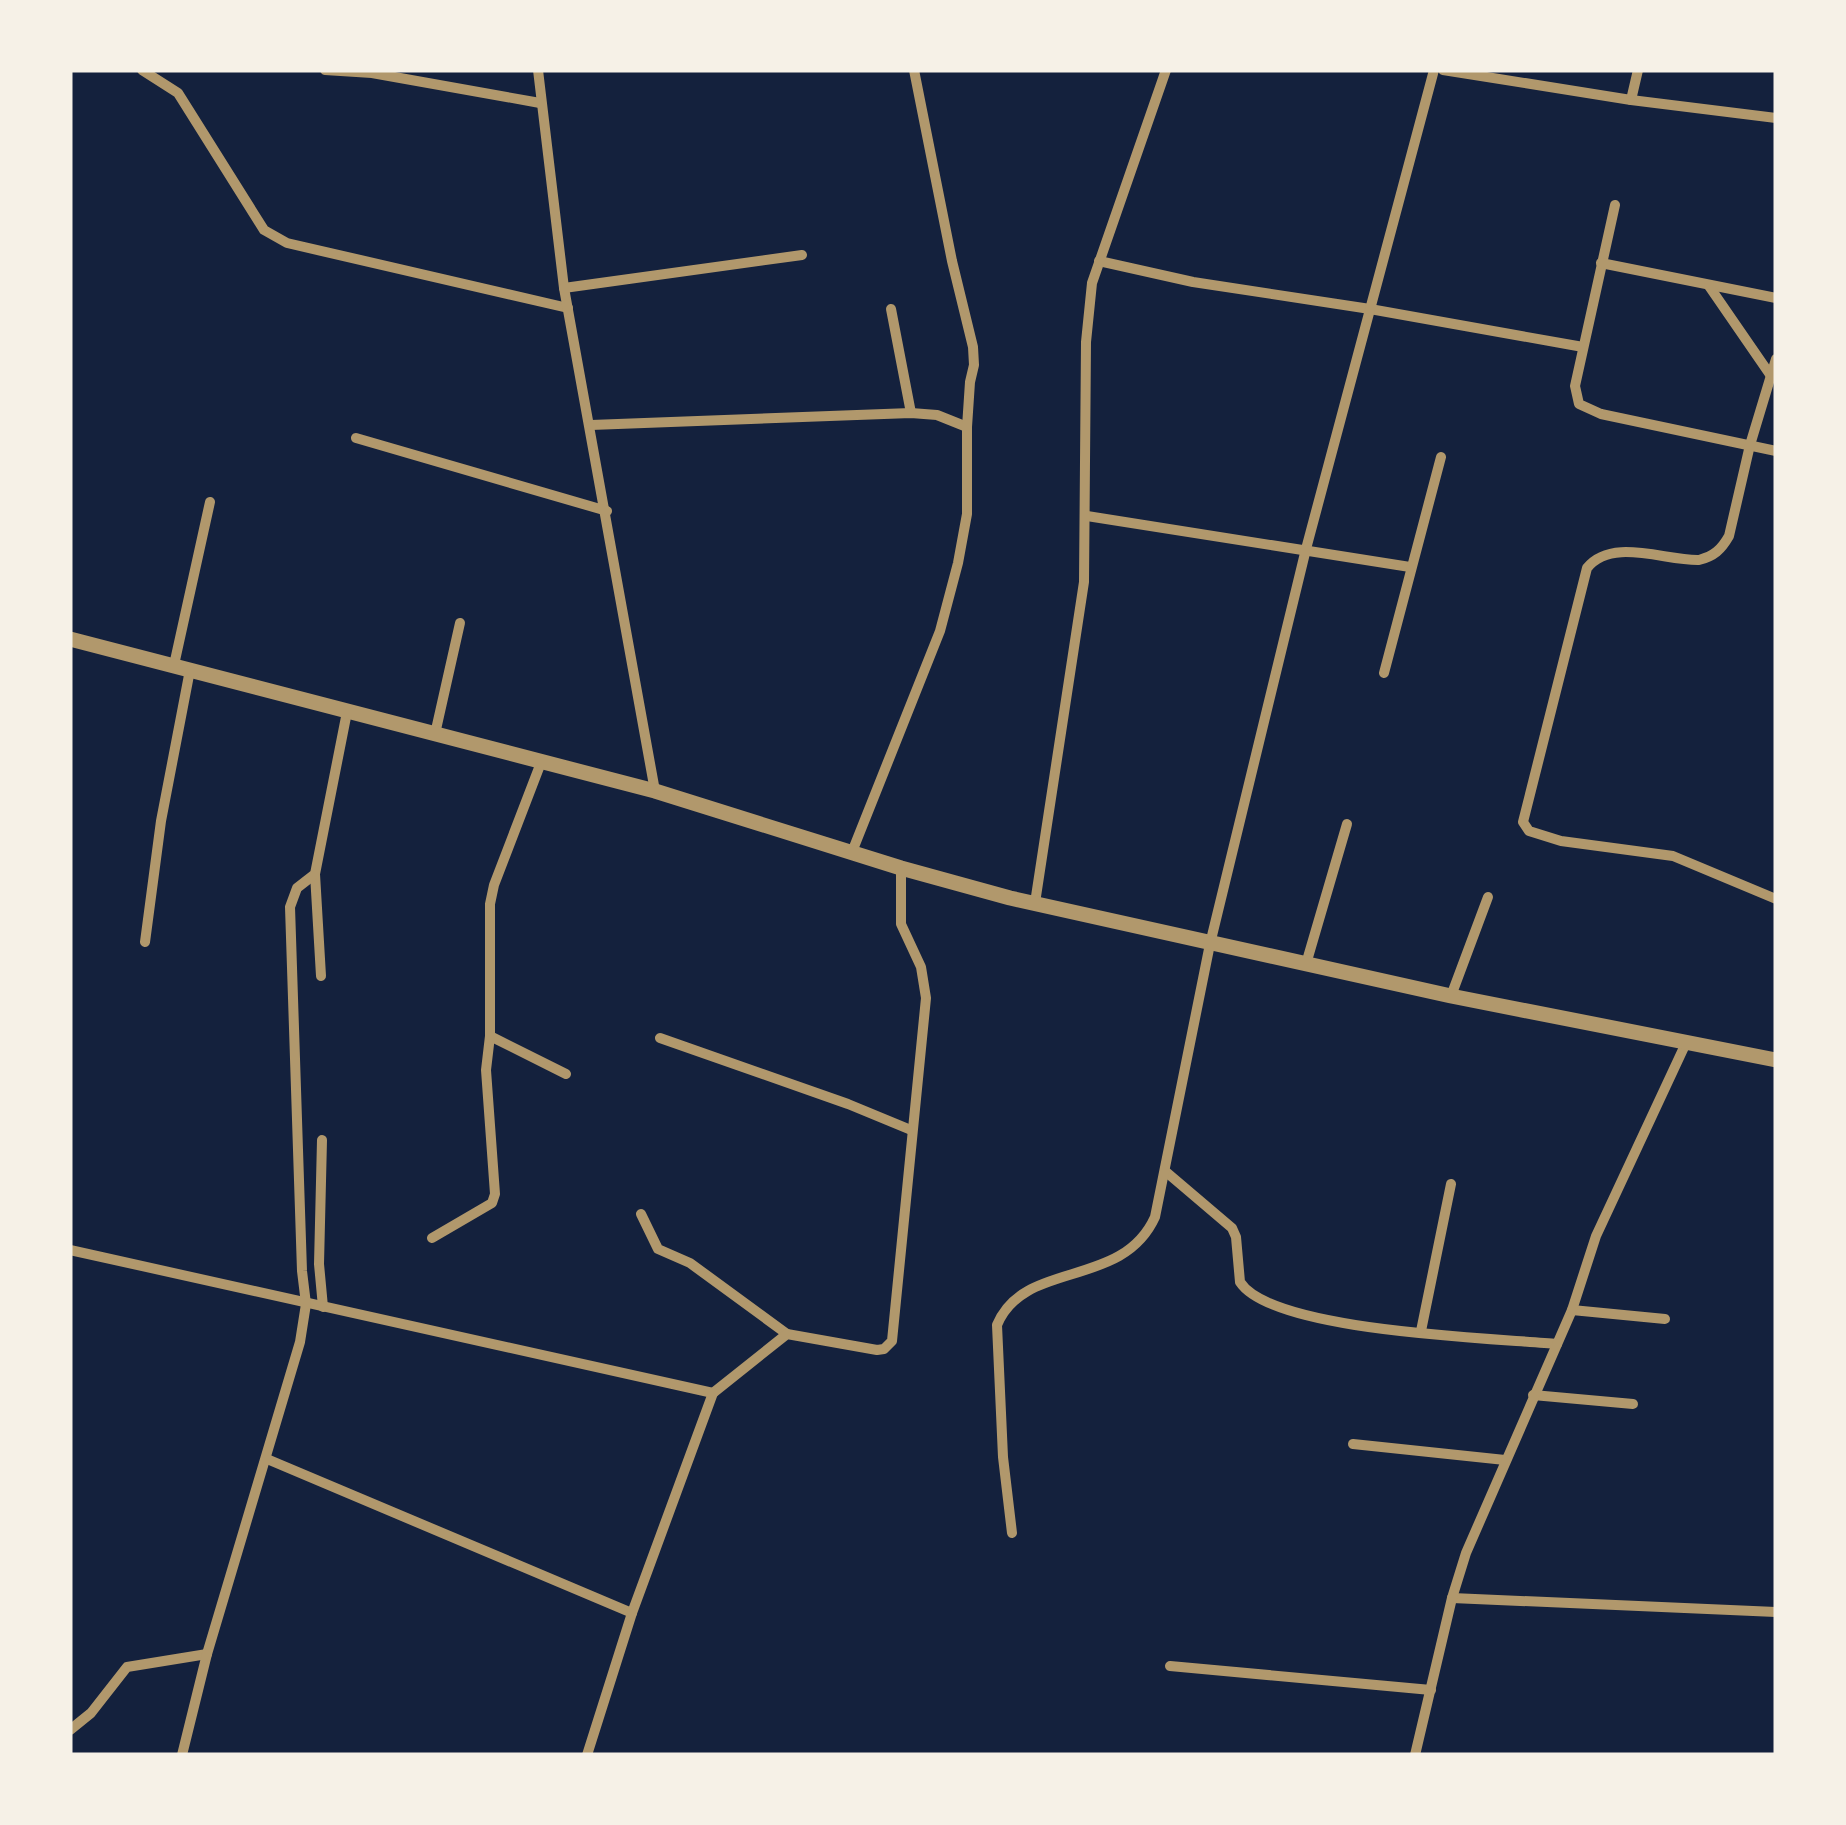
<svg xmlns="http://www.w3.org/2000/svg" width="1846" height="1825" viewBox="0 0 1846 1825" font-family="'Archivo Narrow',sans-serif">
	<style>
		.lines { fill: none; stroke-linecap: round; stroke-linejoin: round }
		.minor { stroke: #b1986c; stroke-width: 10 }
		.tertiary { stroke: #b1986c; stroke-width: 15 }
	</style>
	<rect width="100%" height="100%" fill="#14213d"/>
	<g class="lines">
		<g class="minor">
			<polyline points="142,70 178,93 264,230 287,243 568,308"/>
			<polyline points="325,70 372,73 540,103"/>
			<polyline points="538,70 564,288 655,791"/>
			<polyline points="1443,70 1631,100 1776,118"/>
			<polyline points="1631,100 1638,70"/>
			<polyline points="1615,205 1575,386 1579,404 1601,414 1776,451"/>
			<polyline points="1099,261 1193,282 1370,309 1583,347"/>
			<polyline points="1601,263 1776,298"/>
			<polyline points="1709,286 1771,376"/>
			<polyline points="564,288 802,255"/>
			<polyline points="891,309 911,413"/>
			<path d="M1776 359 1750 445 1729 536C1721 550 1714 556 1699 560 1665 561 1612 537 1587 568L1523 822 1529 831 1561 841 1673 856 1776 899"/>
			<polyline points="591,425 911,413 937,415 967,427"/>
			<polyline points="356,438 607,511"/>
			<polyline points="1087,516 1410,567"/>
			<polyline points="174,665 210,502"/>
			<polyline points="1384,673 1441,457"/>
			<polyline points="435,734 460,623"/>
			<polyline points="852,852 940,631 958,563 967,514 967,427 970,382 974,365 973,347 952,261 914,70"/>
			<polyline points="315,874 321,976"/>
			<polyline points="1035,903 1084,582 1086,342 1092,283 1166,70"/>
			<polyline points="145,942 161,821 190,670"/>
			<polyline points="1306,964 1347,824"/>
			<polyline points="1451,996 1488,897"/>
			<polyline points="490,1036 566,1074"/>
			<polyline points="660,1038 848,1104 911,1130"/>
			<polyline points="322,1140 319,1264 323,1307"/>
			<path d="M1165 1171 1232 1228 1236 1237 1240 1282C1272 1332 1494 1338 1557 1344"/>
			<polyline points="641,1214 658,1249 690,1263 787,1334"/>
			<polyline points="432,1238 492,1203 495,1194 486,1070 490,1036 490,904 494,885 542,760"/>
			<polyline points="70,1250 713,1393"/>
			<polyline points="1572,1310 1665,1319"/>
			<polyline points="1421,1331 1451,1184"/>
			<polyline points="713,1393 787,1334 877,1350 884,1349 892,1341 926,998 921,967 901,924 901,868"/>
			<polyline points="1533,1395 1633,1404"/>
			<polyline points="1353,1444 1505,1460"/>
			<polyline points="267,1459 632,1613"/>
			<path d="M1012 1533 1003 1457 997 1325C1024 1259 1122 1290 1155 1217L1210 944 1306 549 1434 70"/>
			<polyline points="1452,1598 1776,1612"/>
			<polyline points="1170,1666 1431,1690"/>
			<polyline points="70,1730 91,1713 127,1667 207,1654"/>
			<polyline points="182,1755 207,1654 300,1342 306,1304 302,1271 290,907 297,888 315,874 347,712"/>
			<polyline points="587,1755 632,1613 713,1393"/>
			<polyline points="1415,1755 1452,1598 1466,1553 1572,1310 1596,1236 1686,1043"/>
		</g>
		<polyline class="tertiary" points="70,639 655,791 901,868 1010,898 1451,996 1776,1060"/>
	</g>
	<rect width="1846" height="1825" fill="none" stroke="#f6f1e7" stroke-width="145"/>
</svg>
